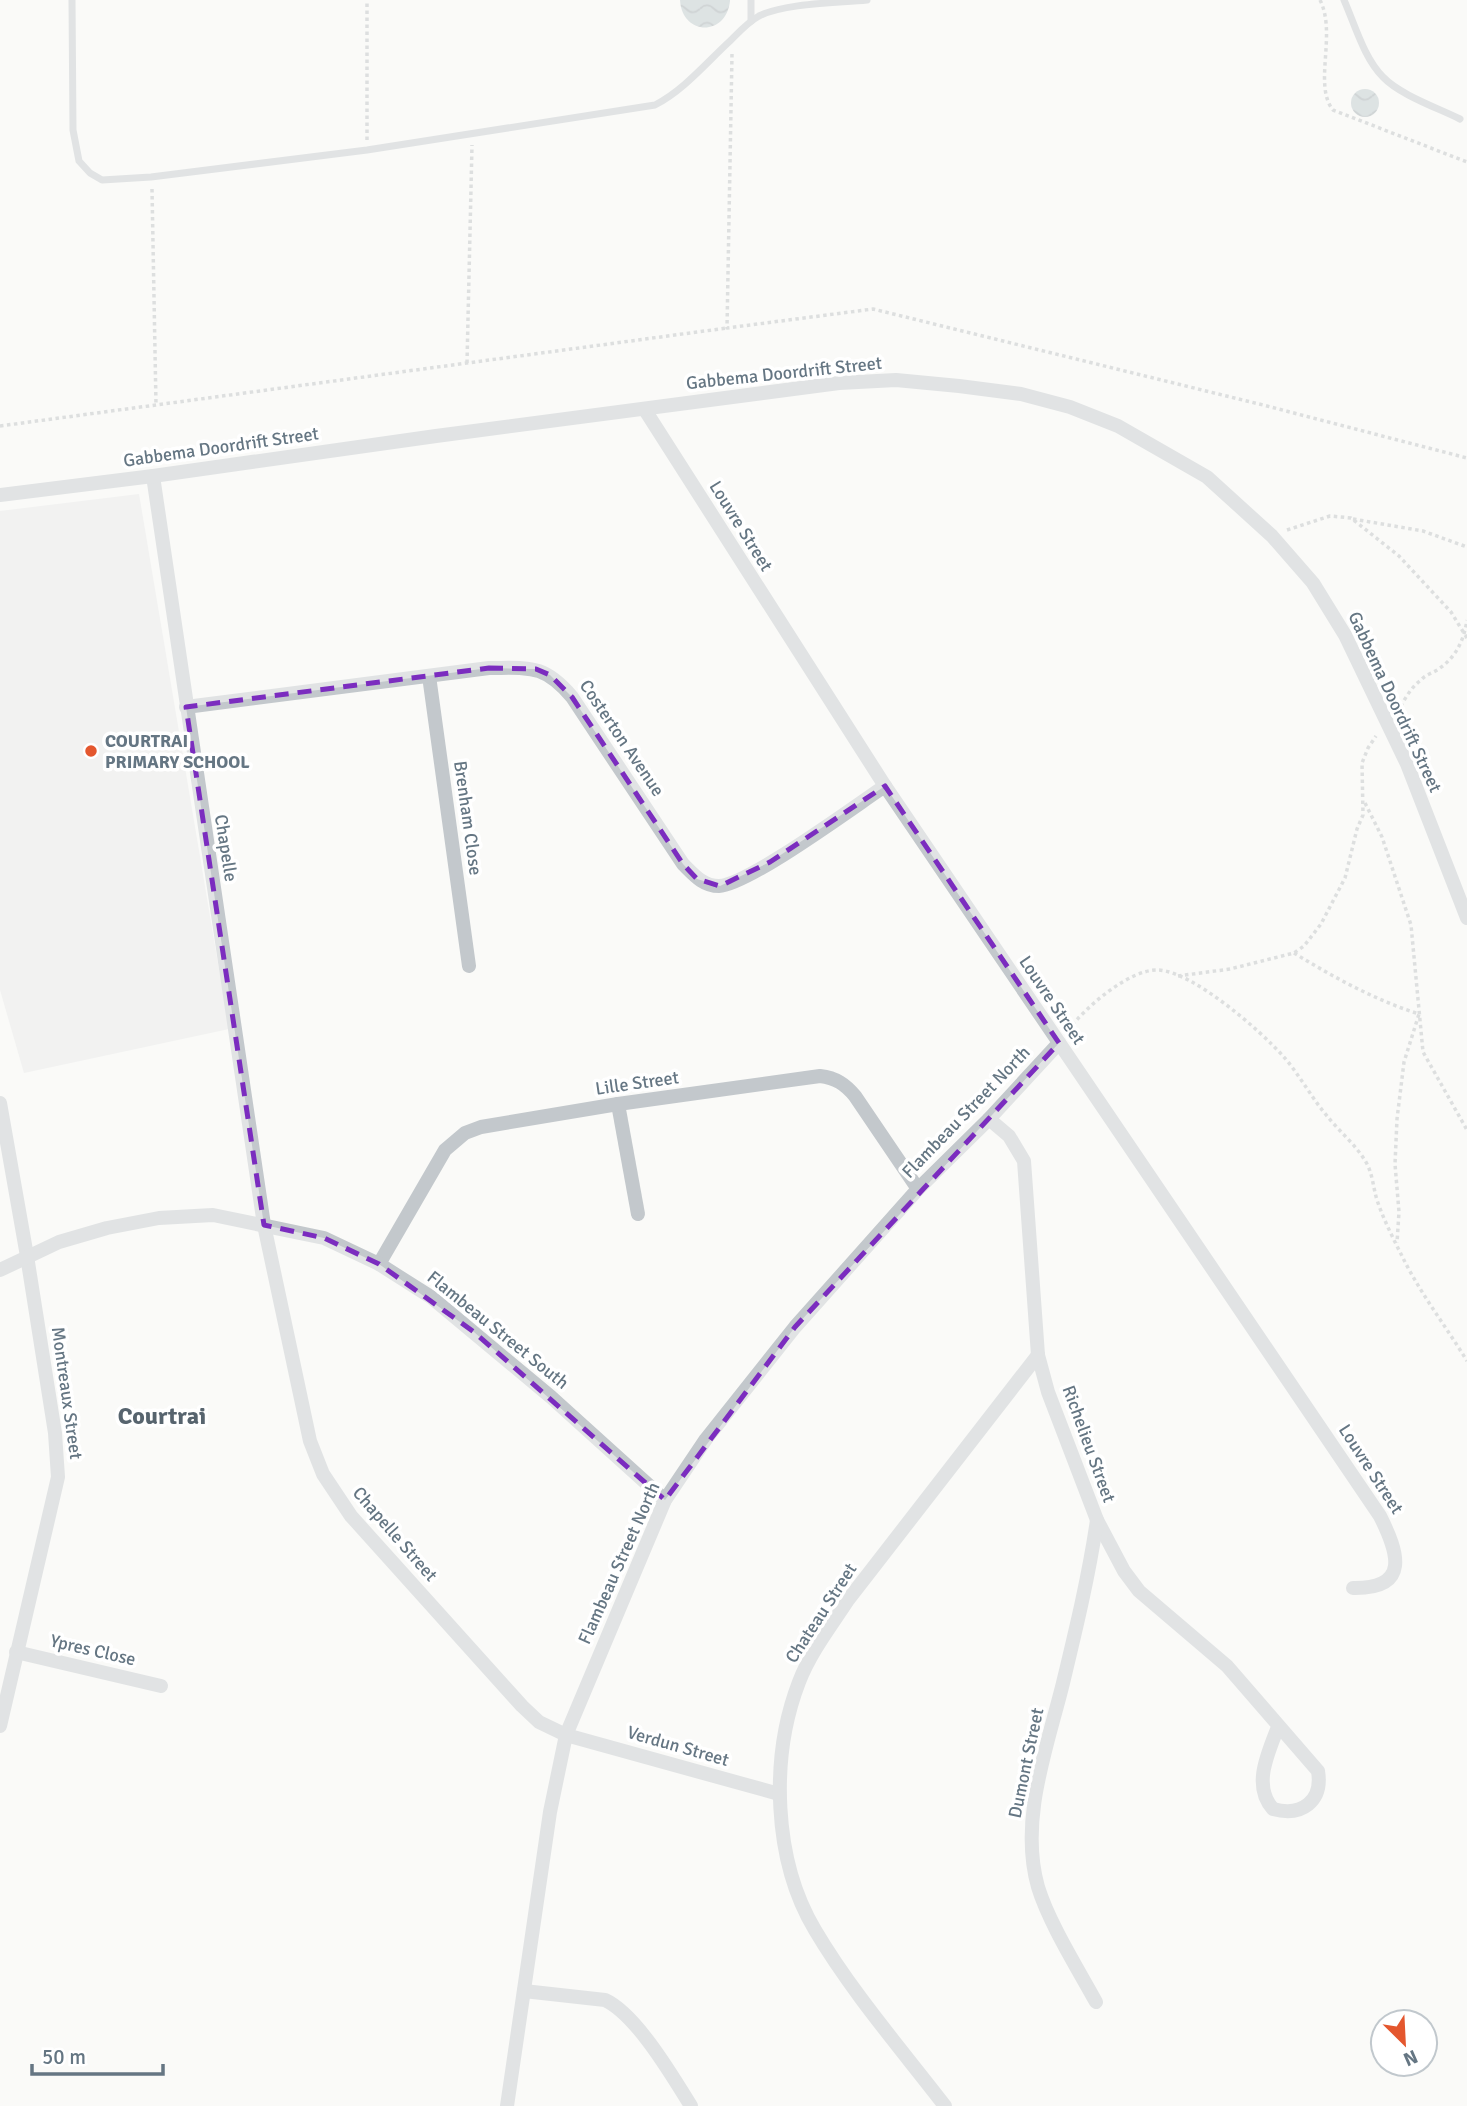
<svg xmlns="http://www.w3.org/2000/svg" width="1467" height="2106" viewBox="0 0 1467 2106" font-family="Signika,sans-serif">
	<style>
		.built { fill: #e8e9e9 }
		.water { fill: url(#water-waves) }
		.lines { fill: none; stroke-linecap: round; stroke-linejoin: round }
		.path { stroke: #bbbfc2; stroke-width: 3.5; stroke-dasharray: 3.5 3.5; stroke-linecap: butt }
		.lane { stroke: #c3c8cc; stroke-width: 7 }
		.street { stroke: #c3c8cc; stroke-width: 14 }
		.marked { fill: none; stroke: #7b2cbf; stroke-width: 5; stroke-dasharray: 14 9; stroke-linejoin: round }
		.poi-dot { fill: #e4572e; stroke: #fff; stroke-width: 2.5 }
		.labels { text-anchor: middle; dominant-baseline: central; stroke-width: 7; stroke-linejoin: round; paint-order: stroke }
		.street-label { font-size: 18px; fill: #657683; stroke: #fff }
		.poi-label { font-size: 18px; font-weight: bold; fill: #657683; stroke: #fff; text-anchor: start }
		.district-label { font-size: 24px; font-weight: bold; fill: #57646e; stroke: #fff }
	</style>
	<defs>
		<pattern id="water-waves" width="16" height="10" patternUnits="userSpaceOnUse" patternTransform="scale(1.75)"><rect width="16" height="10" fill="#bbc7cb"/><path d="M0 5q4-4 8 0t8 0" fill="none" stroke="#9ca6aa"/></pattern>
	</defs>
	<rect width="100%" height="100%" fill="#fafaf8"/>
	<polygon class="built" points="139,494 229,1029 24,1073 0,990 0,511"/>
	<g class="water">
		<path d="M680 0H730V1C726 37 682 36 680 0Z"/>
		<circle cx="1365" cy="103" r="14"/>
	</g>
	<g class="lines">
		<g class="path">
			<path d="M1320 0C1337 34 1313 85 1333 110L1467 162"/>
			<polyline points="732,54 727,328 873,309 1263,405 1467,458"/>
			<polyline points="367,140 367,0"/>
			<polyline points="152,189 156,405"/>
			<polyline points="467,363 472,145"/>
			<polyline points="0,426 727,328"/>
			<polyline points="1353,519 1423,531 1467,547"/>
			<polyline points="1287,530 1330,516 1351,518 1399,556 1451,612 1467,638"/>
			<path d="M1397 712C1404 701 1410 688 1421 680 1426 674 1434 673 1440 668 1457 656 1464 639 1467 620"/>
			<polyline points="1365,803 1382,837 1411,925 1423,1052 1467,1130"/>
			<path d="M1294 953C1333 977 1375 1000 1419 1014L1404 1062 1397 1119 1395 1164 1399 1212 1397 1243"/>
			<polyline points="1178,976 1230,969 1294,953 1304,946 1321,924 1345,878 1357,829 1363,815 1362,763 1368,748 1376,736"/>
			<path d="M1068 1030C1085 1008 1129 969 1158 970 1192 971 1260 1030 1283 1056 1299 1074 1311 1097 1327 1116 1339 1131 1358 1147 1367 1164 1373 1176 1373 1187 1377 1200 1384 1221 1395 1242 1405 1262 1423 1297 1447 1328 1467 1361"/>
		</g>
		<g class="lane">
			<path d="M72 0 73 130 79 161 90 173 102 180 151 177 367 150 655 105C684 90 706 63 730 41 739 32 748 22 759 16 785 3 837 3 867 0"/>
			<polyline points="751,0 751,21"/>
			<path d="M1344 0C1355 25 1364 58 1383 77 1400 95 1438 108 1460 119"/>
		</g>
		<g class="street">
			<path d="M645 410 885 786 1380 1516C1398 1552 1411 1589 1353 1588"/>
			<polyline points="153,476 264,1225 310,1441 323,1474 351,1516 522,1706 539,1722 566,1735 779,1794"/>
			<polyline points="0,495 153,476 436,436 839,383 896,380 959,386 1021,394 1070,407 1118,426 1207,477 1272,536 1313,583 1345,635 1407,764 1467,918"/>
			<polyline points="429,676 469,966"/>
			<path d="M186 707 489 668C530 668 544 664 572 697L683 864C694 875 703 886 719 886 748 885 855 806 885 786"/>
			<polyline points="0,1103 27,1256 55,1433 58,1477 0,1726"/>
			<polyline points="618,1104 638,1214"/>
			<path d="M989 1119 1009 1136 1024 1161 1038 1355 1048 1392 1097 1520 1124 1571 1139 1591 1227 1666 1318 1771C1323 1801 1302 1817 1273 1809 1252 1786 1268 1753 1278 1727"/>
			<path d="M379 1264 445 1150 465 1133 481 1127 618 1104 820 1076C836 1078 845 1084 855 1096L918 1189"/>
			<polyline points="0,1270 59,1242 107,1228 159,1218 213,1215 324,1238 379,1264 431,1297 551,1397 665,1500"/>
			<polyline points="16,1652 161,1686"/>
			<path d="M524 1991 605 2000C636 2014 673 2077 691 2106"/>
			<path d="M1096 2002C1078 1969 1049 1923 1038 1887 1019 1820 1047 1748 1063 1683 1076 1629 1089 1575 1097 1520"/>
			<polyline points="507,2106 550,1812 566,1735 665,1500 706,1439 795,1327 918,1189 989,1119 1059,1043"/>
			<path d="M945 2106C901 2049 851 1991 815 1930 773 1860 770 1757 799 1682 810 1653 831 1626 848 1600L1038 1355"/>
		</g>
	</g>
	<path d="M0 0H1467V2106H0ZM489 668 536 669 550 675 572 697 683 864 697 879 720 886 770 862 885 786 1059 1043 795 1327 665 1500 474 1332 379 1264 324 1238 264 1225 186 707Z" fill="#fafaf8" fill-opacity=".55" fill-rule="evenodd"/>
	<path class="marked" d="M489 668 536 669 550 675 572 697 683 864 697 879 720 886 770 862 885 786 1059 1043 795 1327 665 1500 474 1332 379 1264 324 1238 264 1225 186 707Z"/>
	<circle class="poi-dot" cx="91" cy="751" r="7"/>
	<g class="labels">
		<g class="street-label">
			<text transform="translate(784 373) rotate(-6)">Gabbema Doordrift Street</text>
			<text transform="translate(221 447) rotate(-8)">Gabbema Doordrift Street</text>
			<text transform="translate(741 526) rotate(58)">Louvre Street</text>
			<text transform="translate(1395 702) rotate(65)">Gabbema Doordrift Street</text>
			<text transform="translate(622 738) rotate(56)">Costerton Avenue</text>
			<text transform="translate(468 818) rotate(82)">Brenham Close</text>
			<text transform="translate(226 848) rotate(81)">Chapelle</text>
			<text transform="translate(1052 1000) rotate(56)">Louvre Street</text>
			<text transform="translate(637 1083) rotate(-8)">Lille Street</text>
			<text transform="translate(966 1112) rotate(-46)">Flambeau Street North</text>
			<text transform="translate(498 1330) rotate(39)">Flambeau Street South</text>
			<text transform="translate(67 1393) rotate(82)">Montreaux Street</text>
			<text transform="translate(1089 1444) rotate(70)">Richelieu Street</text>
			<text transform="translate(1371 1469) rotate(57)">Louvre Street</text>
			<text transform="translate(395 1534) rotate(49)">Chapelle Street</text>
			<text transform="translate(619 1563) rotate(-66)">Flambeau Street North</text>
			<text transform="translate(821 1613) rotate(-57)">Chateau Street</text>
			<text transform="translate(93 1650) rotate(13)">Ypres Close</text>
			<text transform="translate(678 1746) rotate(16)">Verdun Street</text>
			<text transform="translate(1026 1763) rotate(-78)">Dumont Street</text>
		</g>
		<g class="poi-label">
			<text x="105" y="741">COURTRAI<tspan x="105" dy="21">PRIMARY SCHOOL</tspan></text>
		</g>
		<g class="district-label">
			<text x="162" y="1416">Courtrai</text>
		</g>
	</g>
	<g transform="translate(1404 2043) rotate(156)"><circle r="33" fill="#ffffff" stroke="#c1c8cd" stroke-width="2"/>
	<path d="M0-5L12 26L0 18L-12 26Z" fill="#e4572e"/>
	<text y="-10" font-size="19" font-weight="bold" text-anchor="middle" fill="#657683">N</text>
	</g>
	<path d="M32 2064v10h131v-10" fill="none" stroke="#657683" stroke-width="3.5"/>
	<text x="42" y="2064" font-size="21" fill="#657683" stroke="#ffffff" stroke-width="5" paint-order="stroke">50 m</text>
</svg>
